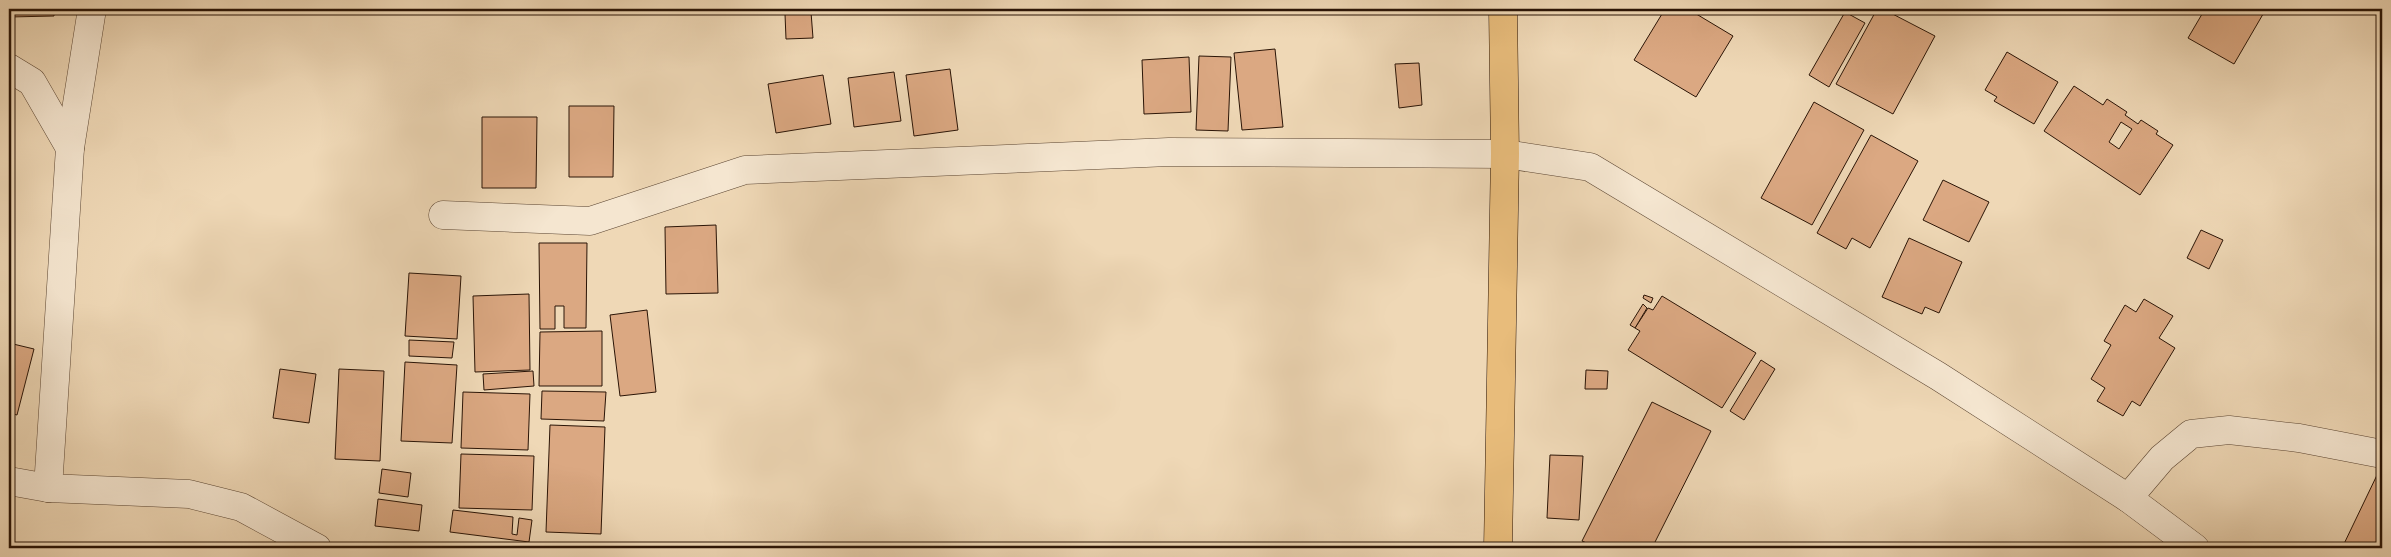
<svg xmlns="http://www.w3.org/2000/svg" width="2391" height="557" viewBox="0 0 2391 557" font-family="'Gentium Book Plus',serif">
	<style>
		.building { fill: #dba882; stroke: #2a1406; fill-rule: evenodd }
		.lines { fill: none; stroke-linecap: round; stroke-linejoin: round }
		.minor-casing { stroke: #5b4532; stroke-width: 29 }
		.major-casing { stroke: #2a1406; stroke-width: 29 }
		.minor { stroke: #f5e6d0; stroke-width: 28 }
		.major { stroke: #e8bc7b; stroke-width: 28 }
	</style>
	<rect width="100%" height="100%" fill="#efd8b6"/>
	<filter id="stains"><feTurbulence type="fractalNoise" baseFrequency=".004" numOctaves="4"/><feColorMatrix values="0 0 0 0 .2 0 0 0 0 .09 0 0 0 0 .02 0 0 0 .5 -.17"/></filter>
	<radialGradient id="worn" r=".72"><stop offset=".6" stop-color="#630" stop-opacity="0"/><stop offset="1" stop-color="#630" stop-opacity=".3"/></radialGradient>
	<g class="building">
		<polygon points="9,9 54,9 54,16 9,17"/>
		<polygon points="1665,9 1688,9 1733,36 1696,97 1634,60"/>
		<polygon points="1877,9 1883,9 1935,36 1893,114 1836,84"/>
		<polygon points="2205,9 2266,9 2234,64 2188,38"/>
		<polygon points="811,12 813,38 786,39 785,14"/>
		<polygon points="1845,12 1865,23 1829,87 1809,75"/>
		<polygon points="1275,49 1283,127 1242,130 1234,53"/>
		<polygon points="2007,52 2058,82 2034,124 1994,101 1997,97 1985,90"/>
		<polygon points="1199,56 1231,57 1228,131 1196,130"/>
		<polygon points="1189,57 1191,112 1144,114 1142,60"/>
		<polygon points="1419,63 1422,105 1399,108 1395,64"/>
		<polygon points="950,69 958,130 914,136 906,75"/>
		<polygon points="894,72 901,121 854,127 848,78"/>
		<polygon points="823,75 831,124 776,133 768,84"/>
		<path d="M2074 86 2103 105 2107 99 2127 112 2125 115 2138 124 2141 120 2158 131 2156 134 2173 145 2140 195 2044 131ZM2121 122 2132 129 2119 149 2109 142Z"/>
		<polygon points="1814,102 1864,130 1812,225 1761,198"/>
		<polygon points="569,106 614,106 613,177 569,177"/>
		<polygon points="482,117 537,117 536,188 482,188"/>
		<polygon points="1871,135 1918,161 1870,248 1852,238 1846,249 1817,233"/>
		<polygon points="1943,180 1989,202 1969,242 1923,220"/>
		<polygon points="716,225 718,293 666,294 665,227"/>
		<polygon points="2201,230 2223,240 2209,269 2187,258"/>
		<polygon points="1909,238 1962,262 1939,313 1925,307 1922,314 1882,297"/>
		<polygon points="539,243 587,243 586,328 564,328 564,306 555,306 555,329 540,329"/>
		<polygon points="409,273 461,276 457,339 405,336"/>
		<polygon points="529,294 530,370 475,372 473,296"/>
		<polygon points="1644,295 1653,298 1651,303 1643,298"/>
		<polygon points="1662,296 1756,353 1722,408 1628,350 1640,331 1635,328 1648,308 1653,310"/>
		<polygon points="2144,299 2173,316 2159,338 2175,348 2140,406 2132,401 2123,416 2097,401 2105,388 2091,379 2111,345 2104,341 2125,305 2136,312"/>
		<polygon points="1643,304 1647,308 1635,328 1630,325"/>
		<polygon points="647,310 656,392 620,396 610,315"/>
		<polygon points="602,331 602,386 539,386 540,332"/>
		<polygon points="409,340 454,342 452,358 409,356"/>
		<polygon points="9,343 34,349 17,415 9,413"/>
		<polygon points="1761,360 1775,369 1744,420 1730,411"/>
		<polygon points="405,362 457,365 452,443 401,441"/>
		<polygon points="280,369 316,374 309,423 273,418"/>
		<polygon points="339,369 384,371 380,461 335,459"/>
		<polygon points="1586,370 1608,371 1607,389 1585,389"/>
		<polygon points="533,371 534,386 484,390 483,374"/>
		<polygon points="542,391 606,392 604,421 541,419"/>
		<polygon points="463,392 530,394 528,450 461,448"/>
		<polygon points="1652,402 1711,431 1652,548 1598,548 1582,541"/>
		<polygon points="550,425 605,427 601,534 546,532"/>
		<polygon points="461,454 534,456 532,510 459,508"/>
		<polygon points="1550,455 1583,456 1579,520 1547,518"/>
		<polygon points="382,469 411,473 408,497 379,493"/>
		<polygon points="2378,473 2382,475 2382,548 2342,548"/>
		<polygon points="378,499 422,505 419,531 375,526"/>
		<polygon points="453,510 513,517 512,534 517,535 519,518 532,520 529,542 450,532"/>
	</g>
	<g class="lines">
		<g class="minor-casing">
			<g id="minor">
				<polyline points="9,68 32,82 70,148"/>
				<polyline points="443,215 590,221 745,170 1169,152 1505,154 1590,167 1938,376 2128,498 2162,458 2191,434 2229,430 2299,438 2382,454"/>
				<polyline points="9,481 48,488 189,494 241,507 317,548"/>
				<polyline points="48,488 70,148 92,9"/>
				<polyline points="2128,498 2195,548"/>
			</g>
		</g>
		<g class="major-casing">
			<polyline id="major" points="1498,548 1505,154 1503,9"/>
		</g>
		<use href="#minor" class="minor"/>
		<use href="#major" class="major"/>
	</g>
	<rect width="2391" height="557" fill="none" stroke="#efd8b6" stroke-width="30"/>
	<rect x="10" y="10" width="2371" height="537" fill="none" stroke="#2a1406" stroke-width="2.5"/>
	<rect x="15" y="15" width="2361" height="527" fill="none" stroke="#2a1406"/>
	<rect width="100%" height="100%" filter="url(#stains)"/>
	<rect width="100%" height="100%" fill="url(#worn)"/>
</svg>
